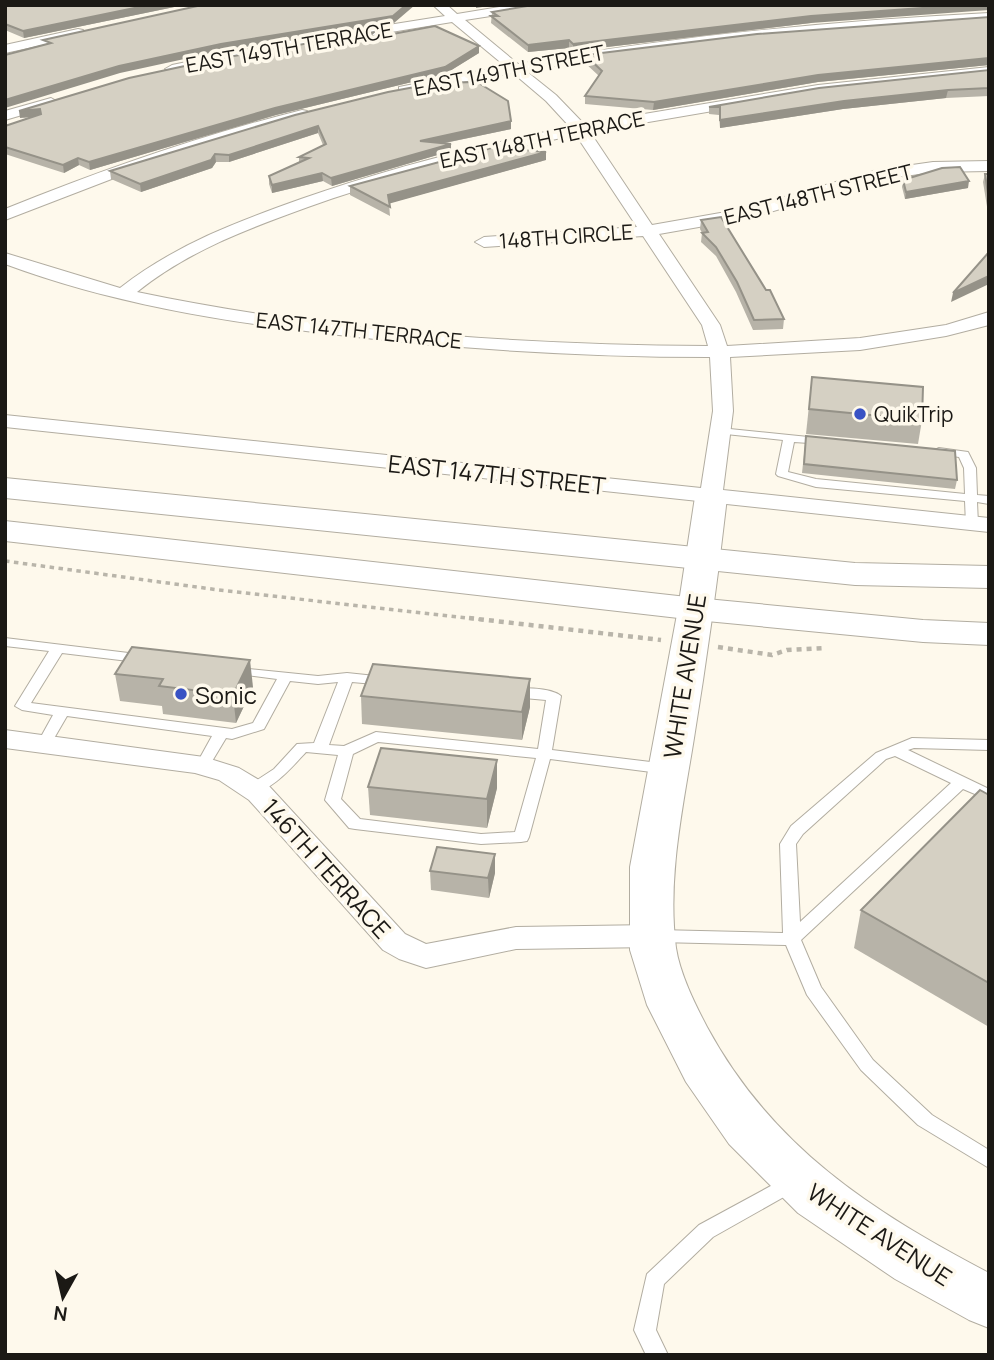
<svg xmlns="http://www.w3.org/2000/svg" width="994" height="1360" viewBox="0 0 994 1360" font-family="Manrope,sans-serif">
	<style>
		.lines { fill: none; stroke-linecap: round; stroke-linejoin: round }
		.lane-casing { stroke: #b2ada1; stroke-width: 2 }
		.street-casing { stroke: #b2ada1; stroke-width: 2 }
		.secondary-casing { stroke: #b2ada1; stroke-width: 2 }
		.primary-casing { stroke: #b2ada1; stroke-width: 2 }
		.path-far1 { stroke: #b9b5aa; stroke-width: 3.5; stroke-dasharray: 4.5 4.5; stroke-linecap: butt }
		.path { stroke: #b9b5aa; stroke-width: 4.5; stroke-dasharray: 5 5; stroke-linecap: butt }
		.lane { fill: #fff; fill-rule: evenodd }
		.street { fill: #fff; fill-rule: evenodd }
		.secondary { fill: #fff; fill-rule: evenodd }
		.primary { fill: #fff; fill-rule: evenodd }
		.wall { fill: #b7b3a8 }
		.shaded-wall { fill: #959288 }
		.building { fill: #d5d0c3; stroke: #959288; stroke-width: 2 }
		.poi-dot { fill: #3952c4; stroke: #fef9ec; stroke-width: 2.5 }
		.labels { text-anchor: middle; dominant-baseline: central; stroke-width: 7; stroke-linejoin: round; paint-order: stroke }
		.far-street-label { font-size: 21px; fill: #1b1915; stroke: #fef9ec }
		.far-poi-label { font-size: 21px; fill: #1b1915; stroke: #fef9ec; text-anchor: start }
		.street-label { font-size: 24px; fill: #1b1915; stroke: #fef9ec }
		.poi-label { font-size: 24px; fill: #1b1915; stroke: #fef9ec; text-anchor: start }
	</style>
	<rect width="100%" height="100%" fill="#fef9ec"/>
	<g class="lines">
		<g class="lane-casing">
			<g id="lane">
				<polygon points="720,428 828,439 830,441 824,444 794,442 788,472 816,479 965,494 964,468 959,457 939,454 933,451 939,448 968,452 976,468 977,495 989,496 989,504 977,502 978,524 972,528 966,524 965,501 816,487 778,476 776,474 783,440 716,433 714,431"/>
				<path d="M5 638 145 655 152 659 145 663 62 653 31 703 232 729 253 723 277 679 230 673 228 670 230 667 318 676 347 673 385 677 392 681 385 685 352 682 329 745 344 746 376 732 538 749 546 700 513 697 506 693C515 685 552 688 561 696L552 750 667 764 674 769 667 774 550 759 529 837 527 841 521 842 481 844 355 829 349 828 325 800 338 755 306 752C293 766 268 796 248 792L245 788 274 769 297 744 314 743 338 682 318 684 290 681 264 729 232 739 226 738 208 768 203 770 196 765 212 736 67 716 49 747H39L37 744 53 715 22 710 15 706 49 651 5 646ZM378 742 536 758 515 832 481 834 360 819 341 799 353 754Z"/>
				<path d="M912 738 989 740V750L914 748 908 750 989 789V800L963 789 801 940 821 987 873 1060 932 1115 989 1150V1168L918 1125 861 1070 807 995 786 945 658 942 652 940 650 936 652 932 658 930 783 933 780 844 791 826 876 753ZM895 756 951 783 800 922 796 844 803 834 886 759Z"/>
				<polygon points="791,1175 798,1177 801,1183 798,1189 713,1237 664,1284 656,1330 668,1355 646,1355 634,1330 647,1274 699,1225"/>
			</g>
		</g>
		<g class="street-casing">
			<g id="street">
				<path d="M433 5H447L457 14 511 5H542L536 9 465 20 518 64C674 36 831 21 989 13V21C834 29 679 43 526 71L556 95 584 124 818 85 989 67V75L818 93 590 132 652 225 743 209 877 170 933 162 989 161V171L933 172 877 180 750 218 659 234 720 325 727 346 860 338 946 325 989 312V325L946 336 860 350 730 357 733 411 723 490 989 518V532L5 427V415L701 488 713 411 710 357C583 357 456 349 330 334 219 321 110 303 5 264V253L120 288C175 245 236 222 301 199 389 168 479 145 570 127L546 101 513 73 399 93V87L505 66 452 22 294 48 172 73 165 69 172 65 294 40 445 16ZM576 135 637 227 484 237 475 242 484 247 643 236 702 325 708 346C517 345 323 331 137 292 188 251 247 229 308 207 396 176 485 153 576 135Z"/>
				<polygon points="78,29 83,30 83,36 5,53 5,45"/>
				<polygon points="51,98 58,102 56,105 5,120 5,111"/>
				<path d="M302 110 307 111 309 114 307 117 161 160 5 220V209C102 170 201 135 302 110Z"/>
				<polygon points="5,730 204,757 239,768 269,786 405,934 426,944 516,927 653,925 664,928 669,936 664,944 653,947 516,949 426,968 399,959 383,950 249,800 219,780 195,773 5,748"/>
			</g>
		</g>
		<g class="secondary-casing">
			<path id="secondary" d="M711 487 723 490 727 497C718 578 707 658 694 738 683 807 667 878 676 948 680 974 695 1004 707 1027 772 1147 871 1211 989 1273V1328L969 1320 895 1279 798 1213 729 1144 686 1082 647 1005 630 950V867L678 609 695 497 699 490Z"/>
		</g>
		<g class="primary-casing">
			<g id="primary">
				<polygon points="5,478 855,563 989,566 989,588 855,585 5,498"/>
				<polygon points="5,521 696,598 923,620 989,623 989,645 923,642 696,620 5,541"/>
			</g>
		</g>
		<polyline class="path-far1" points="5,561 219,590 484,620"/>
		<g class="path">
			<polyline points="469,618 661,640"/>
			<polyline points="718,647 772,655 787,650 824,648"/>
		</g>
		<use href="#lane" class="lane"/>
		<use href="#street" class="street"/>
		<use href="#secondary" class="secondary"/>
		<use href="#primary" class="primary"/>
	</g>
	<g class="wall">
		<polygon points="5,5 184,5 24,38 5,30"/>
		<polygon points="492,12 811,23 573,51 569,48 528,52 491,23"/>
		<polygon points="989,17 989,65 818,82 653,110 585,104 585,96 599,76 585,63 585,55"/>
		<polygon points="374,38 479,46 479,53 445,74 276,115 90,170 79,165 64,173 5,154 5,126 30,117 20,118"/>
		<polygon points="989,70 989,96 946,98 843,109 720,128 719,115 709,114 709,107"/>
		<polygon points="295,115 511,129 445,143 451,151 332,186 323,181 272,193 269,184 269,176 299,162 299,157 323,145 318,133 229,162 216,162 212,168 141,192 111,179 110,171"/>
		<polygon points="546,160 389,203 390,216 350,195 350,186"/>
		<polygon points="985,174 989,174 989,219 983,182"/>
		<polygon points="903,180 968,188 905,199 902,187"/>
		<polygon points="701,220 766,290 784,319 783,329 753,330 736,292 716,256 701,242 702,233 700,229"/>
		<polygon points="812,377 922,420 918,444 806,434"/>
		<polygon points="806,436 957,480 955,489 802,473"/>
		<polygon points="115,674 253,687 236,723 163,714 162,706 120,701"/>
		<polygon points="530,679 530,707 522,740 362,724 361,696"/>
		<polygon points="368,787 497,788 487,828 370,815"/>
		<polygon points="989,795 989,1027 854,948 861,910"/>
		<polygon points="495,854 495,873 489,898 431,890 430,871"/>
	</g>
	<g class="shaded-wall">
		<polygon points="149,5 184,5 24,38 23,31"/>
		<polygon points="406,5 415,5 394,23 221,51 120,73 5,108 5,100 119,66"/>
		<polygon points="476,5 495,5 476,8"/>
		<polygon points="964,5 989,5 989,10 811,23 573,51 573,44 811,16"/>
		<polygon points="569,40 569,48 528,52 528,45"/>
		<polygon points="479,46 479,53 445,74 276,115 90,170 89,162"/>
		<polygon points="989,58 989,65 818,82 653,110 654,102 818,75"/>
		<polygon points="948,90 946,98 843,109 720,128 720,120 844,101"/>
		<polygon points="40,109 42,116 20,118 19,111"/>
		<polygon points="511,121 511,129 420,148 420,141"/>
		<polygon points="318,126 318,133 229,162 229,155"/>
		<polygon points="451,144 451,151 332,186 331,178"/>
		<polygon points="546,152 546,160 388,204 388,195"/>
		<polygon points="215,154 216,162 212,168 141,192 140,184"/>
		<polygon points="78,158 79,165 64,173 63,165"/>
		<polygon points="322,173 323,181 272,193 272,185"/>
		<polygon points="969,181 968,188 905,199 906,192"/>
		<polygon points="989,276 989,284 951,302 953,293"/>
		<polygon points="250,660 253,687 236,723 233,695"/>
		<polygon points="530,679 530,707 522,740 522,712"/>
		<polygon points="497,760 497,788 487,828 487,799"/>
		<polygon points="495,854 495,873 489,898 488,878"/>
	</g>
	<g class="building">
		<polygon points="5,5 149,5 23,31 5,24"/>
		<polygon points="202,5 406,5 393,16 221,44 119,66 5,100 5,55 51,43 43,40"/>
		<polygon points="533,5 964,5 811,16 573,44 569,40 528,45 491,16 498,16 492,12"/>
		<polygon points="989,17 989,58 818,75 654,102 585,96 602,71 585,55 757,34"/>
		<polygon points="435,26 479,46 445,67 275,108 89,162 78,158 63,165 5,147 5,126 41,114 40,109 19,111 129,78 222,58 374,32 366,39"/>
		<polygon points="989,70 989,88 948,90 844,101 720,120 720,107 709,107 819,88"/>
		<polygon points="477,82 508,101 511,121 420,141 451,144 331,178 322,173 272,185 269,176 309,158 299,157 326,144 318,126 229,155 215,154 211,160 140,184 110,171 295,115 388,92 436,83"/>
		<polygon points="495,147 546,152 388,195 390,207 350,186"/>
		<polygon points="960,167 969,181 906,192 903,180 942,168"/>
		<polygon points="985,174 989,174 989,200"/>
		<polygon points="721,217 766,290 770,290 784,319 754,320 737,282 716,247 702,233 708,232 701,220"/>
		<polygon points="989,252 989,276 953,293"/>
		<polygon points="812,377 923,387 922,420 809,409"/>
		<polygon points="806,436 955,451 957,480 804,464"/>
		<polygon points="132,647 250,660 233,695 159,686 163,679 115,674"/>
		<polygon points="373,664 530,679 522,712 361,696"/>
		<polygon points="381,748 497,760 487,799 368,787"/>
		<polygon points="980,790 989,795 989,983 861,910"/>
		<polygon points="437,847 495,854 488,878 430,871"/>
	</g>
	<g class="poi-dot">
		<circle cx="860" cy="414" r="7"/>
		<circle cx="181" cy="694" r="7"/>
	</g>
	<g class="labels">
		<g class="far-street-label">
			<text transform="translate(289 47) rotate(-10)">EAST 149TH TERRACE</text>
			<text transform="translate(509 70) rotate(-11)">EAST 149TH STREET</text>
			<text transform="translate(542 139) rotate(-12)">EAST 148TH TERRACE</text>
			<text transform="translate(818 194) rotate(-14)">EAST 148TH STREET</text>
			<text transform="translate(566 236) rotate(-4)">148TH CIRCLE</text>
			<text transform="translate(359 330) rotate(6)">EAST 147TH TERRACE</text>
		</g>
		<g class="far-poi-label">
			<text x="874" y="414">QuikTrip</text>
		</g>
		<g class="street-label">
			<text transform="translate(497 474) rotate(6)">EAST 147TH STREET</text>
			<text transform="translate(684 676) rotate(-81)">WHITE AVENUE</text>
			<text transform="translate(327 868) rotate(48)">146TH TERRACE</text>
			<text transform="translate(880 1234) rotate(33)">WHITE AVENUE</text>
		</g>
		<g class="poi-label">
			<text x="195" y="694">Sonic</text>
		</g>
	</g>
	<rect width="994" height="1360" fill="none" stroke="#1b1915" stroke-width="14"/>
	<g transform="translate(63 1297) rotate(188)" stroke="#fef9ec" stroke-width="5" paint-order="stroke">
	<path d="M0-5L12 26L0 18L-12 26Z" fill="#1b1915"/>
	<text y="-10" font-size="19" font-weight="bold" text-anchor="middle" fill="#1b1915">N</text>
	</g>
</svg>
